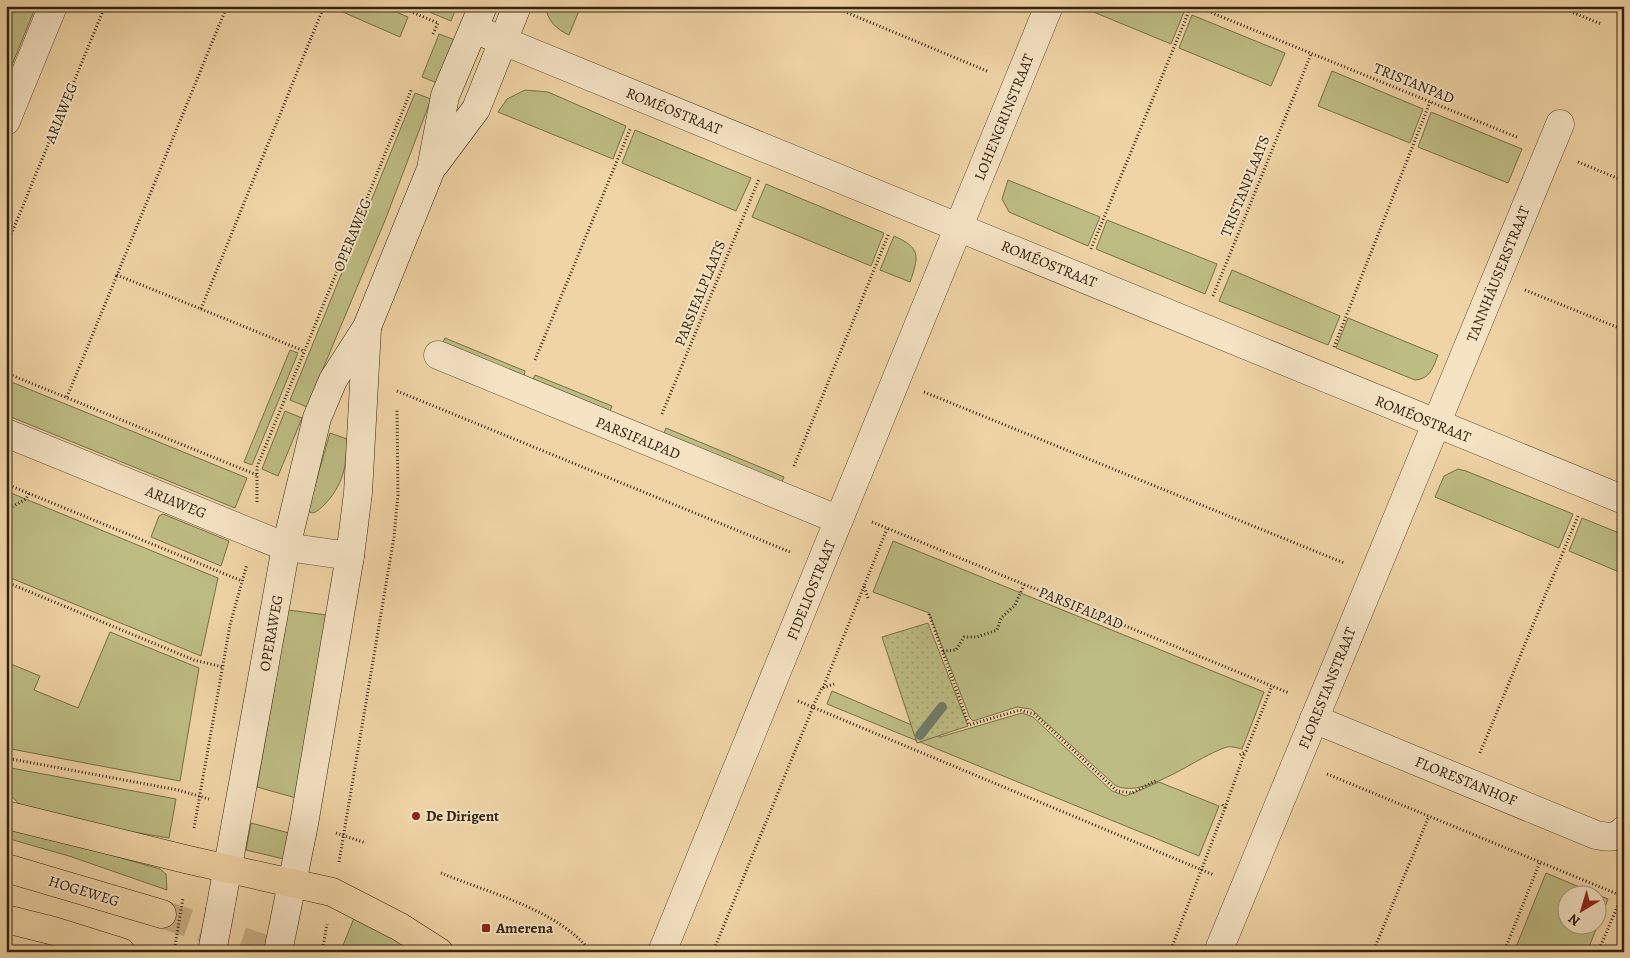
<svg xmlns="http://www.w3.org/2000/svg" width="1630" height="958" viewBox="0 0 1630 958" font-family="Alegreya,serif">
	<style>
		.green { fill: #bdbc83; stroke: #77704a; fill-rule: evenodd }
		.park { fill: url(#park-dots); stroke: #77704a }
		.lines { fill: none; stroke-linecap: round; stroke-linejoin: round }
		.stream { stroke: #707c6a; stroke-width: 10 }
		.primary-tunnel { stroke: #cab187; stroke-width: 28; stroke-dasharray: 28 14; stroke-linecap: butt }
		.street-casing { stroke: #614f36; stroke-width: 29 }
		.secondary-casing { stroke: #312311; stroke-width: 29 }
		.primary-casing { stroke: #312311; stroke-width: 29 }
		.path { stroke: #312311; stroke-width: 3; stroke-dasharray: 1 2.5; stroke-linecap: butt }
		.street { stroke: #f5e3c4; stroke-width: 28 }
		.secondary { stroke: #f5e3c4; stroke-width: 28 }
		.primary { stroke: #f0d4a5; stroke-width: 28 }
		.secondary-bridge-casing { stroke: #312311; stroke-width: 29; stroke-linecap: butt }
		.path-bridge { stroke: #312311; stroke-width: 3; stroke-dasharray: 1 2.5; stroke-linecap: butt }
		.secondary-bridge { stroke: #f5e3c4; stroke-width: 28 }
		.poi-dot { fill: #8f2418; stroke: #f5e3c4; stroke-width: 2 }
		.labels { text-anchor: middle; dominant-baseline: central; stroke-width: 4; stroke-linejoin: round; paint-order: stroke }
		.street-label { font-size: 15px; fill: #312311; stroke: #f5e3c4 }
		.poi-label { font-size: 15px; font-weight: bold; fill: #312311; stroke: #f5e3c4; text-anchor: start }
	</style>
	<defs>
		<pattern id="park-dots" width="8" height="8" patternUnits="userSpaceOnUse" patternTransform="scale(1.25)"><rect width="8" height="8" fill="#bdbc83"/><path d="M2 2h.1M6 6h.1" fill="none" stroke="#a3a170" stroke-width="1.8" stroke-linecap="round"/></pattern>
	</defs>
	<rect width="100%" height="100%" fill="#f0d4a5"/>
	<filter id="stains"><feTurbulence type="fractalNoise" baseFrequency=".004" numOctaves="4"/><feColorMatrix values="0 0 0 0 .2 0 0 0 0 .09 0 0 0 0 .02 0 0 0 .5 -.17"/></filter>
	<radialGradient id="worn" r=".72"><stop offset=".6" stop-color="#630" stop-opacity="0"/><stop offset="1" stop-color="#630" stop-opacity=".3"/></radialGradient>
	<g class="green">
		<polygon points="7,6 36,6 7,77 6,8"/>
		<polygon points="329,6 382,6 408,17 400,37"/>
		<polygon points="415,6 457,6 451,21"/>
		<path d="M545 6H581L569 35C556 29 548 21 545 6Z"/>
		<polygon points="1079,6 1169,6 1184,12 1171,44"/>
		<polygon points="1192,15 1285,53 1271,86 1179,48"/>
		<polygon points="439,34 455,40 437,83 422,77"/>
		<polygon points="1332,71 1423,109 1410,143 1318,106"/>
		<polygon points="525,90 548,92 626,126 613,159 498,112 507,99"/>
		<polygon points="415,93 431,99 386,218 307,407 290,400"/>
		<polygon points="1431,112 1522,149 1508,183 1418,147"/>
		<polygon points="635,130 751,178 736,211 622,163"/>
		<polygon points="1008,180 1100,217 1088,246 1009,212 1002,199"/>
		<polygon points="766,184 884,233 871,266 752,217"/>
		<polygon points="1107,220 1217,264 1205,294 1096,249"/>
		<path d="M894 236C921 248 919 256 910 282L880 270Z"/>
		<polygon points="1232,270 1340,316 1328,345 1219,301"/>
		<path d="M1348 318 1438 355C1433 368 1430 379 1415 380L1336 348Z"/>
		<polygon points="445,338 525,371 524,376 443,342"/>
		<polygon points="290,350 298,353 252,465 244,462"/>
		<polygon points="535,375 612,406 610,411 533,379"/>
		<polygon points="9,381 247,478 235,508 6,415 6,388"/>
		<polygon points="285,411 302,418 278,476 262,469"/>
		<polygon points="666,428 784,477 782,482 664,433"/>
		<path d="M330 433 347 439C347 465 343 486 324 505 320 509 316 513 311 513L308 510Z"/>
		<polygon points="1458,469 1466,471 1573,514 1559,548 1435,497 1444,476"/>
		<polygon points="6,491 218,578 201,656 6,576"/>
		<polygon points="163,514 229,541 221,566 151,537 159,516"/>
		<polygon points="1582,518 1624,535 1624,574 1569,551"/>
		<path d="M893 541 1264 692 1242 749C1237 748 1231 746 1227 747 1197 756 1147 799 1116 786L1031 709 1017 707 973 721 970 718 929 613 873 592Z"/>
		<polygon points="288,610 327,615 296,798 257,787"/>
		<polygon points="110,632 199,668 180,781 6,748 6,662 40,676 34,690 78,708"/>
		<polygon points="832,691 940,737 1022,713 1033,717 1112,791 1126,796 1159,782 1219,806 1199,856 827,704"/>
		<polygon points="6,767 176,799 169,838 62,820 19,804 6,790"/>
		<polygon points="251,823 289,833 284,859 246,850"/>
		<polygon points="6,825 160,869 166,874 167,890 69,856 6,838"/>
		<path d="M1546 873 1608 899 1587 952H1514ZM1568 896H1598V926H1568Z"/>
		<polygon points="356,913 420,952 351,952 342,948"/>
	</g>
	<polygon class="park" points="928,623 968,726 917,743 882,637"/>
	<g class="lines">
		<polyline class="stream" points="920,735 942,707"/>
		<polyline class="primary-tunnel" points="162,914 274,952"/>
		<g class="street-casing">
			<g id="street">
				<polyline points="474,29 1624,500"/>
				<polyline points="6,121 53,6"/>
				<polyline points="438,355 839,520"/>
				<polyline points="6,433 286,547 350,556"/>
				<path d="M1314 719 1596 835C1606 837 1616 839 1624 830"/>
				<polyline points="662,952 1049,6"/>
				<polyline points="1218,952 1560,124"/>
			</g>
		</g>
		<g class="secondary-casing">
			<g id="secondary">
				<polyline points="435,164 476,109 517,6"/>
				<polyline points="220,910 286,547 317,418 333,380 367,327 431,169 445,96 483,6"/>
				<polyline points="278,952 304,824 350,556 358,493 367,329"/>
			</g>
		</g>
		<g class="primary-casing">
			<g id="primary">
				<polyline points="6,815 189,860 332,892 400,927 439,952"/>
				<polyline points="6,868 162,914"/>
				<polyline points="6,919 54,931 121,952"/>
			</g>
		</g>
		<g class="path">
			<polyline points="227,6 117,275 201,309 324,6"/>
			<polyline points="397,6 438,23"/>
			<polyline points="831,6 987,71"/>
			<polyline points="1195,6 1519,138"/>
			<polyline points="1557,6 1601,24"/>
			<polyline points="433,34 438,23"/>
			<polyline points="1578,162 1624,181"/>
			<polyline points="6,247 105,6"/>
			<polyline points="1091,249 1191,6"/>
			<polyline points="1525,290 1624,330"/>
			<polyline points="1213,296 1311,54"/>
			<polyline points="201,309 304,351"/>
			<polyline points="1334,347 1430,102"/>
			<polyline points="535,360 631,127"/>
			<polyline points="6,373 257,475"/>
			<polyline points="397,391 790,552"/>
			<polyline points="924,392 1344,563"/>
			<polyline points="67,397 117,275"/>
			<polyline points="662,414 759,179"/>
			<polyline points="794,466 889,233"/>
			<polyline points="6,484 242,581"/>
			<polyline points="257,502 257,467 412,88"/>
			<polyline points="6,510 26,499 29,493"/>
			<polyline points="872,522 1289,693"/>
			<polyline points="6,582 194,660 223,667"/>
			<polyline points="868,598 864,586 887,529"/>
			<polyline points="929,614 969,725 1020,710 1034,714 1117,791 1132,793 1157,780"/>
			<polyline points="943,651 956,650 964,637 977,637 997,630 1001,618 1015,605 1024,585"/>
			<polyline points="823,688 864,586"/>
			<polyline points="798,701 1214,875"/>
			<polyline points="1480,753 1578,516"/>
			<polyline points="1240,755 1246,751 1272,686"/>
			<polyline points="6,758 178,790 209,799"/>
			<polyline points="1327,774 1622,896"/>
			<polyline points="1225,808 1245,752"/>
			<polyline points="194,828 230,625 247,564"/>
			<polyline points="336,833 366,843"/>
			<polyline points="339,862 394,537 398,495 397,410"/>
			<path d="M441 873C489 893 559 910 591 952"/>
			<polyline points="322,952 327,924"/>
			<polyline points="713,952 815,702 822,688 834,684"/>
			<polyline points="1170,952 1225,808 1221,803"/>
			<polyline points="1373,952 1429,816"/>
			<polyline points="1504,952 1540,862"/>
			<polyline points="1598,952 1624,891"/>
		</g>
		<use href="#street" class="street"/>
		<use href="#secondary" class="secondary"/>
		<use href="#primary" class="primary"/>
		<g class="secondary-bridge-casing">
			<polyline id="secondary-bridge" points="212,952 220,910"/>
		</g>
		<polyline class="path-bridge" points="174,952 183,898"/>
		<use href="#secondary-bridge" class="secondary-bridge"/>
	</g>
	<g class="poi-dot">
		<circle cx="416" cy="816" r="5"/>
		<rect x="481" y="923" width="10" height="10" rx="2.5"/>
	</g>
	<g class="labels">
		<g class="street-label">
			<text transform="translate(1414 83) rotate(22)">TRISTANPAD</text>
			<text transform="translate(674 111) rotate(22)">ROMÉOSTRAAT</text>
			<text transform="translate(61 113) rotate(-68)">ARIAWEG</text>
			<text transform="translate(1004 117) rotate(-68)">LOHENGRINSTRAAT</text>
			<text transform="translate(1245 186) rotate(-68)">TRISTANPLAATS</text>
			<text transform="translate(352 235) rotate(-68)">OPERAWEG</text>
			<text transform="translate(1049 264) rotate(22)">ROMÉOSTRAAT</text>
			<text transform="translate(1498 274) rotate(-68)">TANNHÄUSERSTRAAT</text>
			<text transform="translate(700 293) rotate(-68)">PARSIFALPLAATS</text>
			<text transform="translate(1423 419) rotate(22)">ROMÉOSTRAAT</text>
			<text transform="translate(638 438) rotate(22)">PARSIFALPAD</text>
			<text transform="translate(176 502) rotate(22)">ARIAWEG</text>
			<text transform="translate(811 590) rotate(-68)">FIDELIOSTRAAT</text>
			<text transform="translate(1081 608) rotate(22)">PARSIFALPAD</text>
			<text transform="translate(271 633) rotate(-80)">OPERAWEG</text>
			<text transform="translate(1327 688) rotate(-68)">FLORESTANSTRAAT</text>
			<text transform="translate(1466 781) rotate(22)">FLORESTANHOF</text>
			<text transform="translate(84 891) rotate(17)">HOGEWEG</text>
		</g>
		<g class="poi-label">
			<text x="426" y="816">De Dirigent</text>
			<text x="496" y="928">Amerena</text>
		</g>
	</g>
	<rect width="1630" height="958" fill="none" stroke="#f0d4a5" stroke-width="25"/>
	<rect x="8" y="8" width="1615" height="943" fill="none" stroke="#312311" stroke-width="2.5"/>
	<rect x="12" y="12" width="1605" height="933" fill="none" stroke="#312311"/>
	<g transform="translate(1582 910) rotate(218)"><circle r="24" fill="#f5e3c4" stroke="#a7967c"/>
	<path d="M0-4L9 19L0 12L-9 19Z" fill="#8f2418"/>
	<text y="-8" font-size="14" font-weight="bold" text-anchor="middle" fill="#312311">N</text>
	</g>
	<rect width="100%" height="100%" filter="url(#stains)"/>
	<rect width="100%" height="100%" fill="url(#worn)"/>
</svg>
